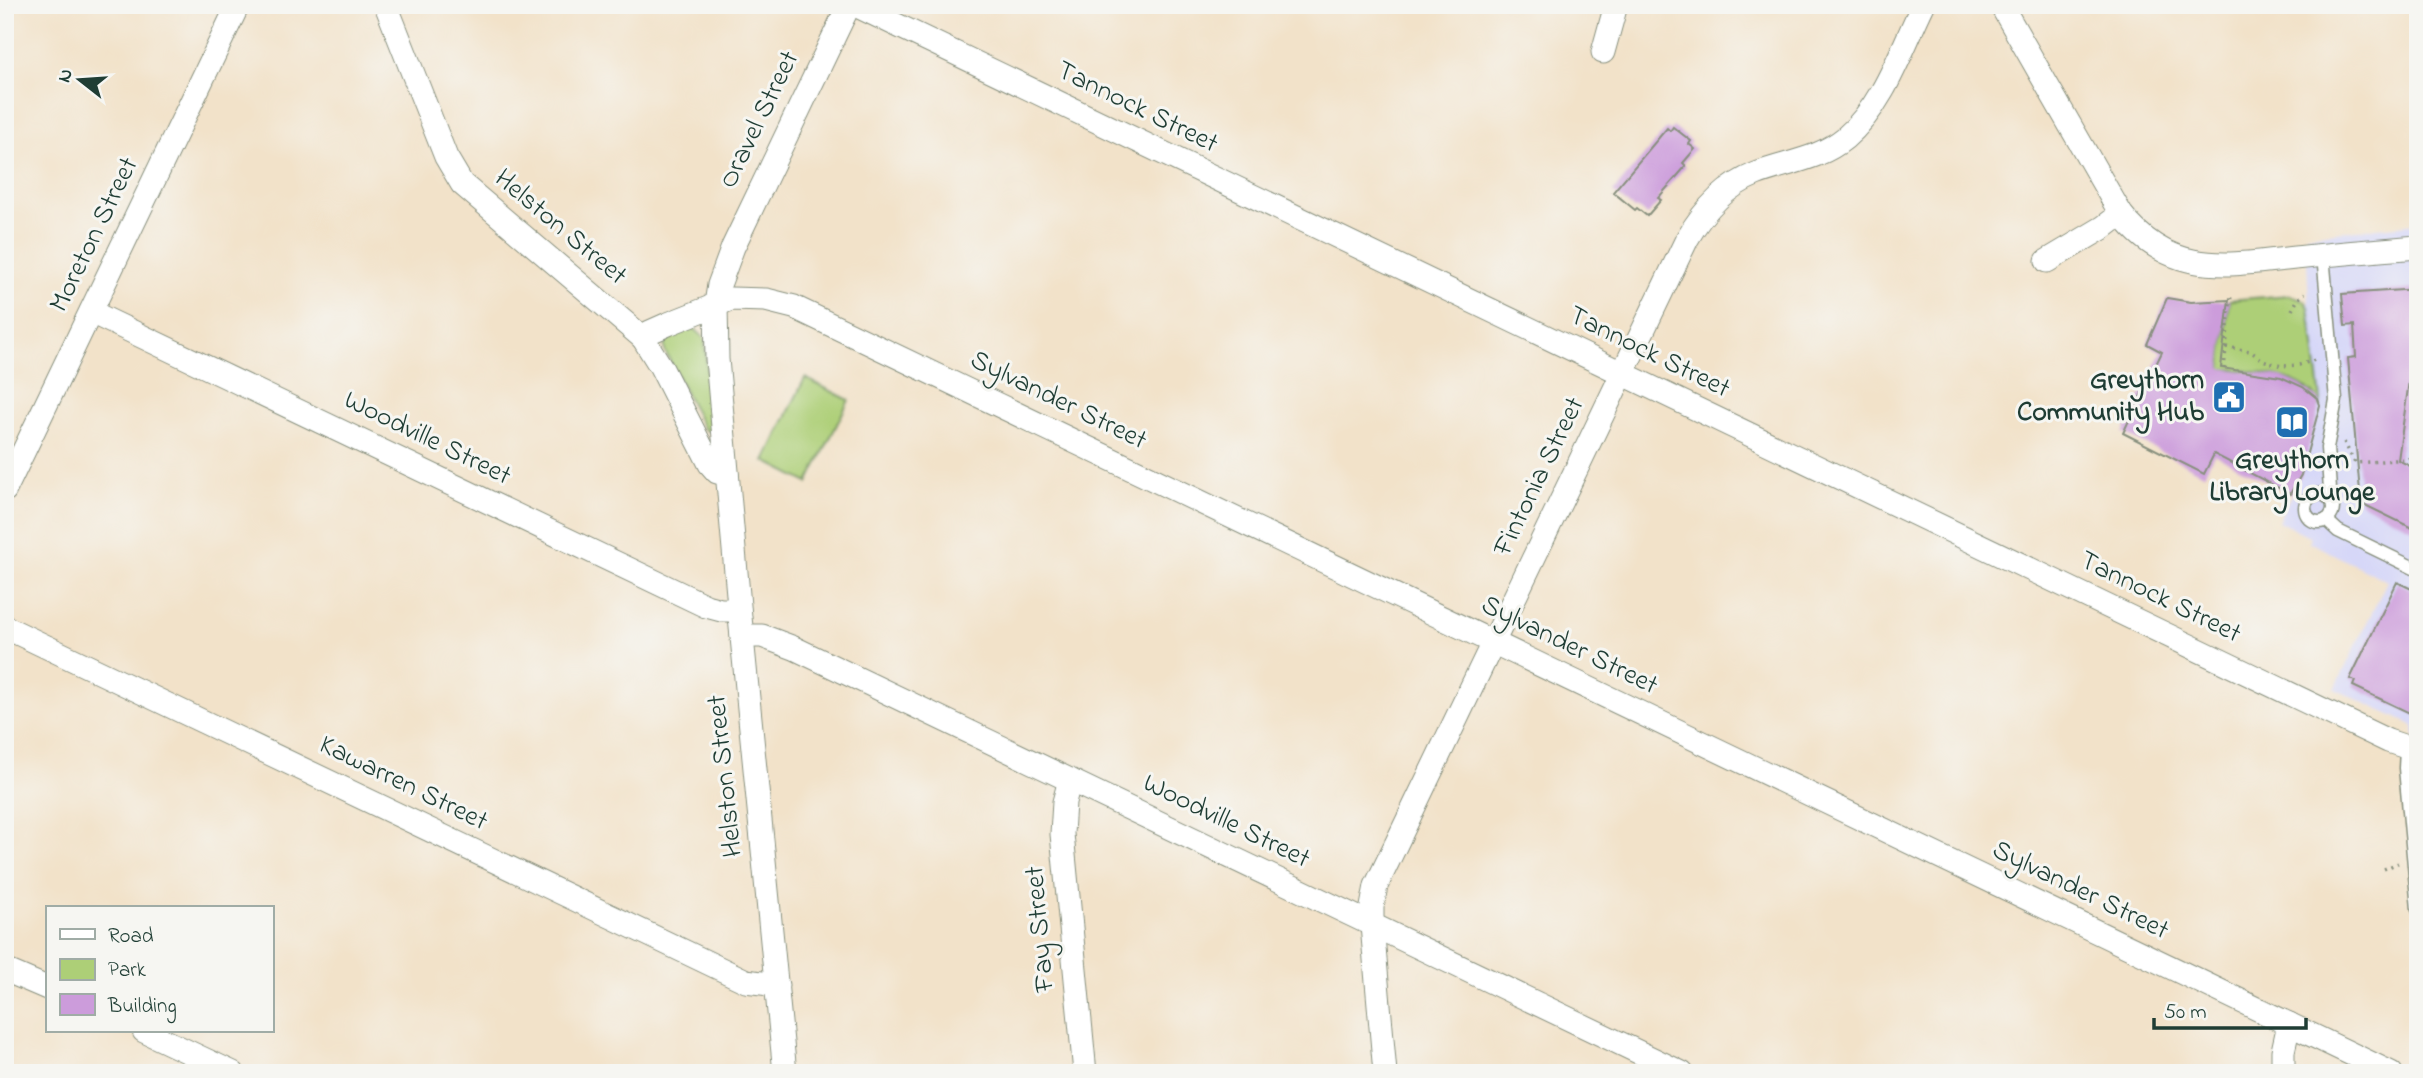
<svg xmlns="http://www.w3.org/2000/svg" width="2423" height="1078" viewBox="0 0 2423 1078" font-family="'Indie Flower',sans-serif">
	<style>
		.built { fill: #d6d7f8 }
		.green { fill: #adcf77; stroke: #668656; stroke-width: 2 }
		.building { fill: #cc9cdb }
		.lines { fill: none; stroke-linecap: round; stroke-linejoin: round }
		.service-casing { stroke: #88907e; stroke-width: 15 }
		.minor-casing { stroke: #88907e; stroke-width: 25 }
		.path { stroke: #88907e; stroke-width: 3.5; stroke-dasharray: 2 5; stroke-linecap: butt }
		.service { stroke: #fff; stroke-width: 12 }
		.minor { stroke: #fff; stroke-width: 23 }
		.labels { text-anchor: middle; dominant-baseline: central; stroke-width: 6; stroke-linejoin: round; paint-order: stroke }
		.street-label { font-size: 28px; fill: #1f3d34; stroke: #f6f6f2 }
		.poi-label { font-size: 28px; font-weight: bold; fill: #1f3d34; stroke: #f6f6f2; text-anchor: end }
	</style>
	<rect width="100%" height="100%" fill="#f6f6f2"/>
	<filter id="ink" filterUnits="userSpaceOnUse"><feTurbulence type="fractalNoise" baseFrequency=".0143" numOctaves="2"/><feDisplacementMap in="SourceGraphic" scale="14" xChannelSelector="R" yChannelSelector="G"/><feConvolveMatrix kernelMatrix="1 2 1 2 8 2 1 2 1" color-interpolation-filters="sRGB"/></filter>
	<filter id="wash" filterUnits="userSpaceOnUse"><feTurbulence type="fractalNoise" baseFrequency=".00686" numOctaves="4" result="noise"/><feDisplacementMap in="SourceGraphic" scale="28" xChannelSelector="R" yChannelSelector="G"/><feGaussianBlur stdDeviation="1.57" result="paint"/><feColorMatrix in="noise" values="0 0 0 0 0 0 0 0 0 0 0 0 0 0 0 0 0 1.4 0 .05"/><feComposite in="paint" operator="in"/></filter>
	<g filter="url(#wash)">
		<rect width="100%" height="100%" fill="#f2e2c9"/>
		<polygon class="built" points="2418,224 2418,777 2414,726 2335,689 2387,581 2309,542 2311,537 2278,521 2301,475 2321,400 2309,307 2306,235"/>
		<g class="green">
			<path d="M2289 295 2305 301 2309 307 2321 400 2320 405C2311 377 2246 369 2221 369L2229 300Z"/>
			<path d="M685 328H694L705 339 710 431 705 430 702 426 665 351C662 338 675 333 685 328Z"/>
			<polygon points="805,378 849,400 808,483 765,461"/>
		</g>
		<g id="blocks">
			<g class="building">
				<polygon points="1673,127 1691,141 1689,144 1695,149 1683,163 1686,166 1658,198 1661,200 1647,216 1637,208 1635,210 1613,192 1667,128 1670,131"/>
				<polygon points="2418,289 2418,333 2413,352 2398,460 2418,470 2418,531 2361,503 2348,358 2356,357 2354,325 2345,326 2342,294"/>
				<polygon points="2167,298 2191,302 2229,300 2221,368 2281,377 2303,387 2318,399 2320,405 2301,475 2290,494 2214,454 2204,474 2123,433 2162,352 2147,344"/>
				<polygon points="2397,582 2418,592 2418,717 2353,686 2355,681 2350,679"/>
			</g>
		</g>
	</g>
	<g filter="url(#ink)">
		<use href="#blocks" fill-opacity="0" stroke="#88907e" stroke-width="2"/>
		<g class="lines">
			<g class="service-casing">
				<g id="service">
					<polyline points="2323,255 2336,400 2327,448 2330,489 2328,497"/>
					<circle cx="2319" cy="508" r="14"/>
					<polyline points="2326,520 2338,531 2418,570"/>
					<polyline points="2406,749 2405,768 2418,909"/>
				</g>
			</g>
			<g class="minor-casing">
				<g id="minor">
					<polyline points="386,5 446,157 462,184 643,338 661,367 710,464 717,472 727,474"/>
					<polyline points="855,5 2388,741 2418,751"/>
					<path d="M2001 5 2121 214C2172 280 2232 264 2305 257 2342 253 2380 250 2418 247"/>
					<polyline points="1603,52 1616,5"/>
					<polyline points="2047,261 2104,227 2121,214"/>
					<polyline points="91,312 706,606 721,610 739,610"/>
					<polyline points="643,338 650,332 668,324 731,299 766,300 794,307 2391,1073"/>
					<polyline points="5,490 238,5"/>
					<polyline points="5,627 746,981 777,985"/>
					<polyline points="742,636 762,636 794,648 1682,1073"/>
					<polyline points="1070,780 1064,802 1062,834 1085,1073"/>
					<polyline points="5,970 47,988"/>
					<polyline points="144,1031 233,1073"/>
					<polyline points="785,1073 740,617 717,359 716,304 719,285 733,247 849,5"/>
					<path d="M1385 1073 1372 925V907L1376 886 1687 239C1703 211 1726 186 1756 174 1787 162 1818 160 1845 138 1884 105 1901 50 1923 5"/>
					<polyline points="2283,1073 2283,1051 2289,1024"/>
				</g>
			</g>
			<g class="path">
				<polyline points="2292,310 2298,299 2305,293"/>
				<polyline points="2226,347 2250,351 2263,360 2281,366 2299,365 2318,359"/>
				<polyline points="2224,369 2231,295"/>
				<polyline points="2344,442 2355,463 2408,459 2418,451"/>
				<polyline points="2384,869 2398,863"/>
			</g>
			<use href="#service" class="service"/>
			<use href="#minor" class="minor"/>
		</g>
	</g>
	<defs>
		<g id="civic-square" transform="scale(1.75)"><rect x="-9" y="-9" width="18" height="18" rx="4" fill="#1f6fb2" stroke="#f6f6f2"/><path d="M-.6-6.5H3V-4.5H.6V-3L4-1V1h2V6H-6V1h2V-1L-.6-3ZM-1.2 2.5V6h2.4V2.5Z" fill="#fff"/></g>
		<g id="library-square" transform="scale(1.75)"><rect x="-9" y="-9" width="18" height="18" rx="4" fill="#1f6fb2" stroke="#f6f6f2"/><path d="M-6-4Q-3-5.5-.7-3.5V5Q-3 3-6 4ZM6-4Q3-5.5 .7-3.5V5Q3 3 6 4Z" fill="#fff"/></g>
	</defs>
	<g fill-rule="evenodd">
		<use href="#civic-square" x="2229" y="397"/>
		<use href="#library-square" x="2292" y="422"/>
	</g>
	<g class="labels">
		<g class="street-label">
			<text transform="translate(1137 108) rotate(26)">Tannock Street</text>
			<text transform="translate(760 120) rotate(-64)">Oravel Street</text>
			<text transform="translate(560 228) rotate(40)">Helston Street</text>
			<text transform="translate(95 235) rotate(-64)">Moreton Street</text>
			<text transform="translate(1649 353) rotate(26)">Tannock Street</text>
			<text transform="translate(1058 401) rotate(26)">Sylvander Street</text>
			<text transform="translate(427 439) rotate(26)">Woodville Street</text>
			<text transform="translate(1540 477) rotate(-64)">Fintonia Street</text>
			<text transform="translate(2160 598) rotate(26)">Tannock Street</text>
			<text transform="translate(1569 646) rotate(26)">Sylvander Street</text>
			<text transform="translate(726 776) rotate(-96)">Helston Street</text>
			<text transform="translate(403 784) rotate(26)">Kawarren Street</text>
			<text transform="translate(1226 822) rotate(26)">Woodville Street</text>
			<text transform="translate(2080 891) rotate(26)">Sylvander Street</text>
			<text transform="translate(1041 929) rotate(-95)">Fay Street</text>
		</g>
		<g class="poi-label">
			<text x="2204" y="381">Greythorn<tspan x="2204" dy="32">Community Hub</tspan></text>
			<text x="2292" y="461" text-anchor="middle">Greythorn<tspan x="2292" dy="32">Library Lounge</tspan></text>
		</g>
	</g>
	<rect width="2423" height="1078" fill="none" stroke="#f6f6f2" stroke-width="28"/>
	<rect x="46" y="906" width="228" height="126" fill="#f6f6f2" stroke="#a0aca6" stroke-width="2"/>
	<rect x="60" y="929" width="35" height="10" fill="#ffffff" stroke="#a0aca6" stroke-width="2"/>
	<text x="108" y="942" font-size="21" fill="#1f3d34">Road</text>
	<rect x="60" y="959" width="35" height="21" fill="#adcf77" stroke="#a0aca6" stroke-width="2"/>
	<text x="108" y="976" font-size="21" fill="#1f3d34">Park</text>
	<rect x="60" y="994" width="35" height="21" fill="#cc9cdb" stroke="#a0aca6" stroke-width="2"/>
	<text x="108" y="1012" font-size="21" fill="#1f3d34">Building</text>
	<g transform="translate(80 80) rotate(287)" stroke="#f6f6f2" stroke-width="5" paint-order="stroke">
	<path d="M0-5L12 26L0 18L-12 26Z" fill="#1f3d34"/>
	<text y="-10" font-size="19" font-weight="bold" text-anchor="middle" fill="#1f3d34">N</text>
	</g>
	<path d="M2154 1018v10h152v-10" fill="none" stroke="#1f3d34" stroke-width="3.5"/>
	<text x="2164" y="1018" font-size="21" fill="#1f3d34" stroke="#f6f6f2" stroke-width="5" paint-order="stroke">50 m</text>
</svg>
